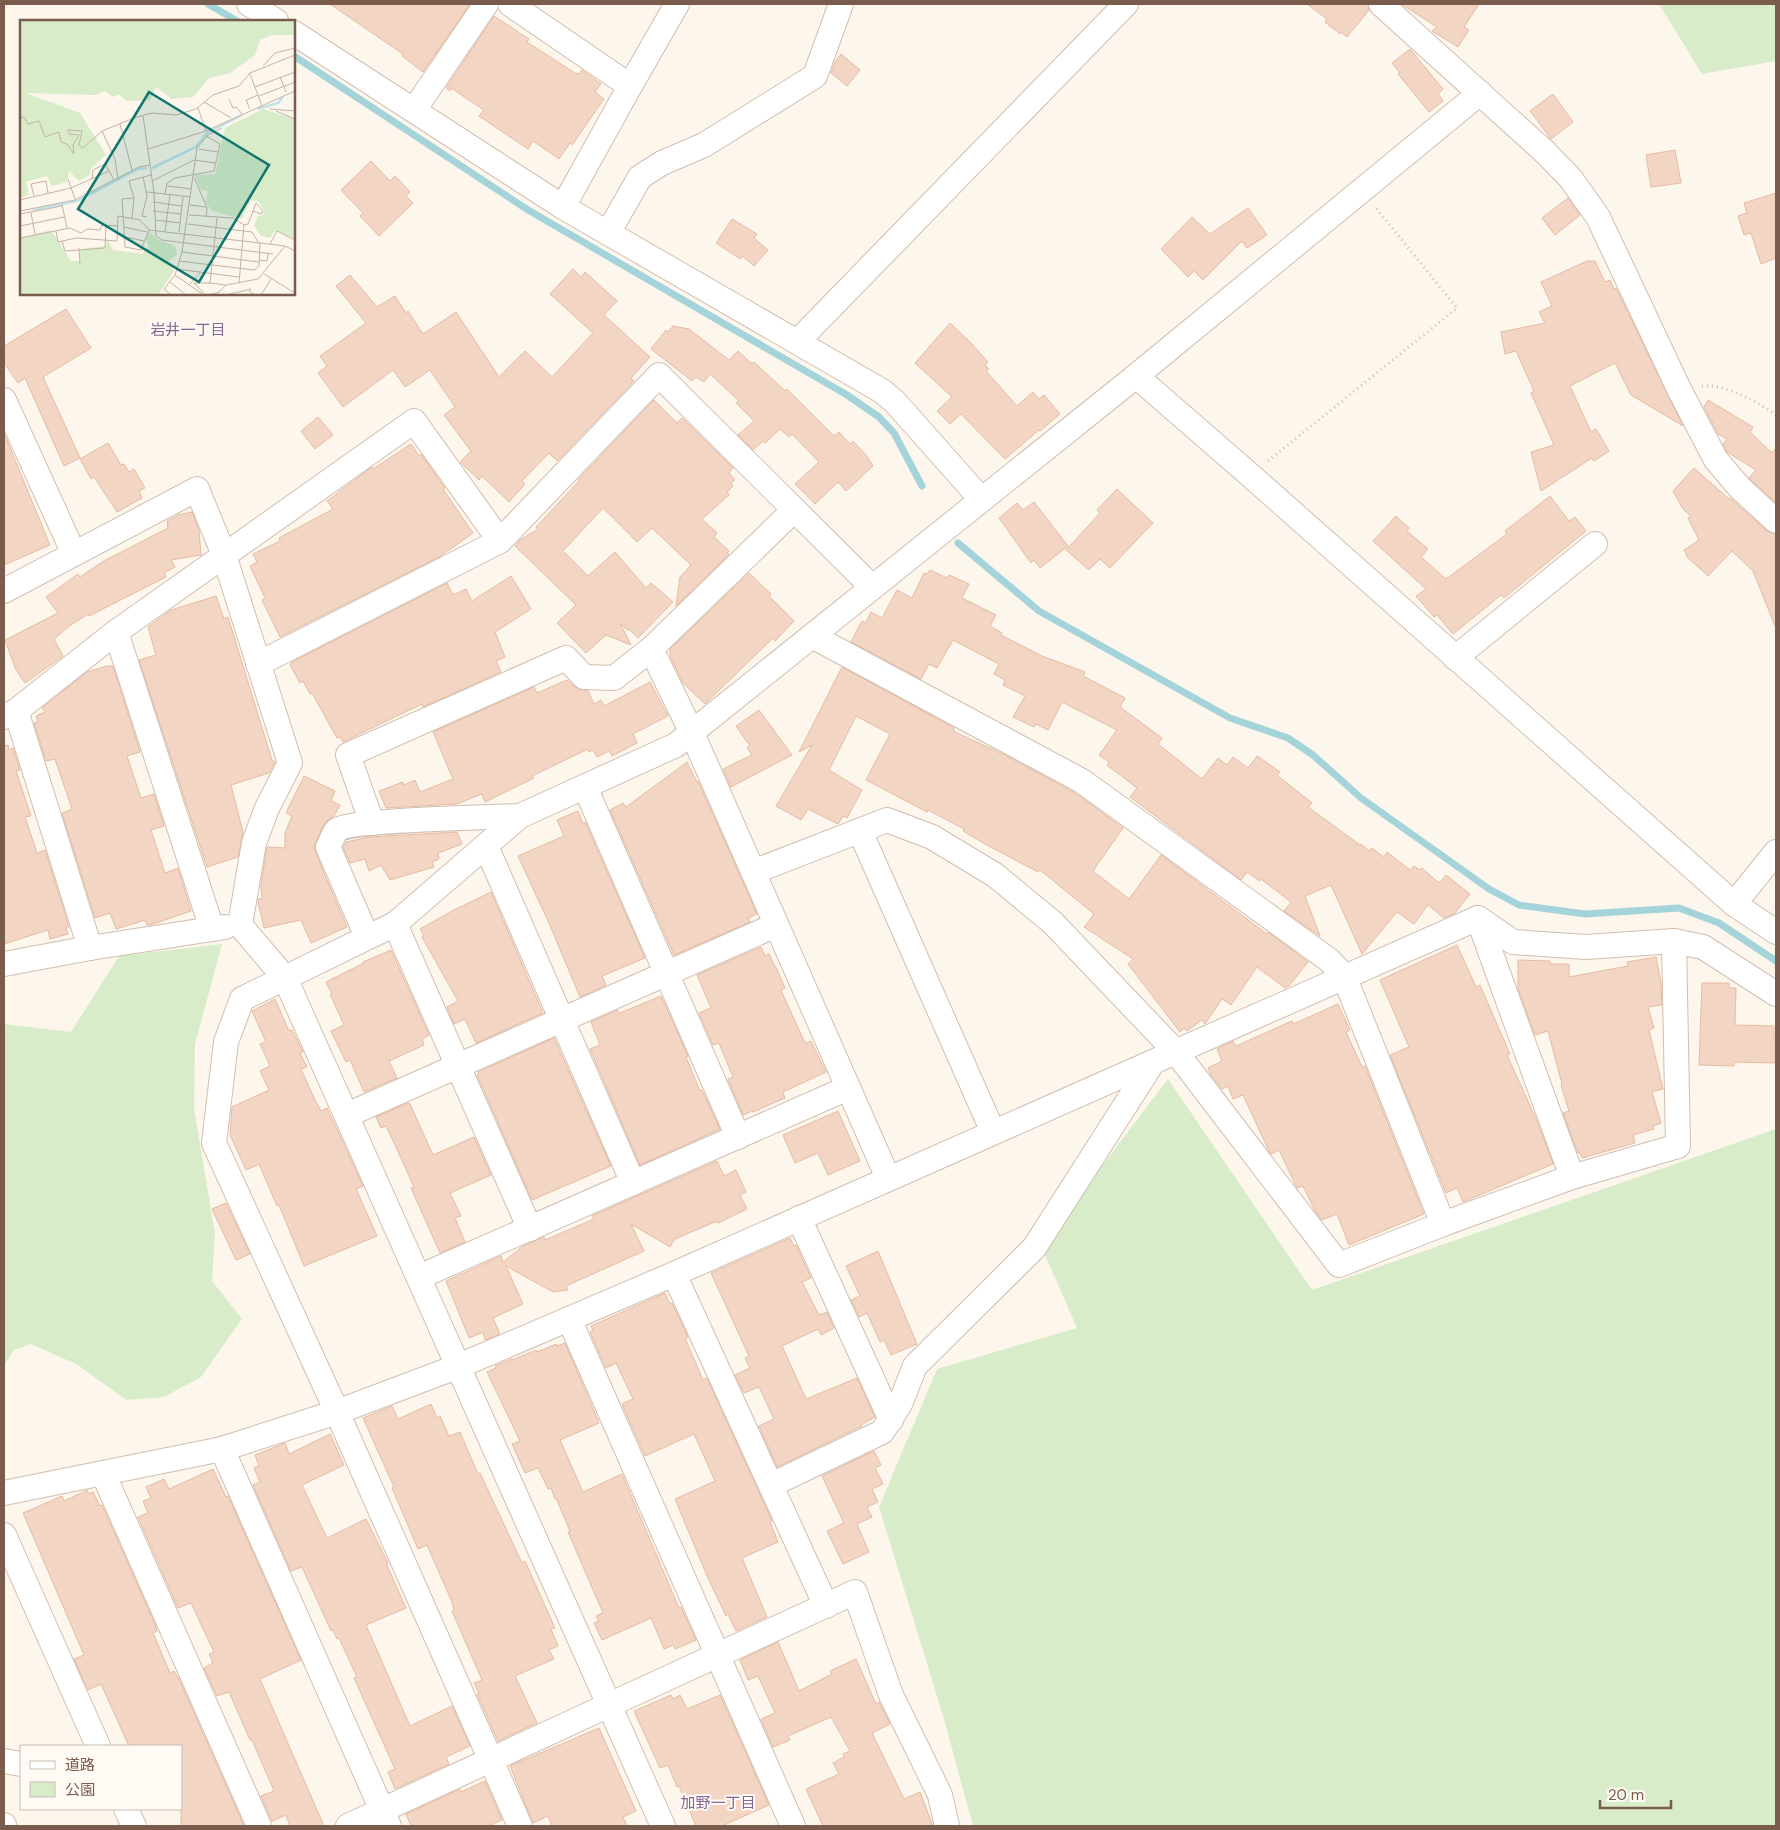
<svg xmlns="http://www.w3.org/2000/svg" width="1780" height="1830" viewBox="0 0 1780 1830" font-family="'DM Sans','Noto Sans JP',sans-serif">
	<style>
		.green { fill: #d8ecc9 }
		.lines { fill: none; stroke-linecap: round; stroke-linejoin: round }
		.stream { stroke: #a5d3da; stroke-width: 7 }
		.building { fill: #f3d5c3; stroke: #e6bba3 }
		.minor-casing { stroke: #d1beb0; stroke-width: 26 }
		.path { stroke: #d9b8a5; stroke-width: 3; stroke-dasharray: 1 4; stroke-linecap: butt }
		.minor { stroke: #fff; stroke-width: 24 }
		.labels { text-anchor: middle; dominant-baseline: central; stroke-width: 4; stroke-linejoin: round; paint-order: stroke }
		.neighbourhood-label { font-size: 15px; fill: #846695; stroke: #fffaf3 }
		.inset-river { fill: none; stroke: #bfe3e8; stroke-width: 2.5 }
		.inset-road { fill: none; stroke: #c5b3a7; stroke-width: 1 }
		.view { fill: #0f766e; fill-opacity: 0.15; stroke: #0f766e; stroke-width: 2.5 }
		.inset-edge { fill: none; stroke: #7a5c4d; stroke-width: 2.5 }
	</style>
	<rect width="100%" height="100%" fill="#fdf6ec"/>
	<g class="green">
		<polygon points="1659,4 1776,4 1776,61 1702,74"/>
		<polygon points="222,944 195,1044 194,1108 215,1234 212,1281 242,1319 201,1377 164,1397 126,1400 78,1365 31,1344 14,1350 4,1366 4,1024 71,1032 119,956"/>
		<polygon points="1168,1079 1312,1290 1776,1129 1776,1826 973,1826 944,1719 879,1507 937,1369 1077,1328 1041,1246"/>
	</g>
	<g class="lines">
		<g class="stream">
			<polyline points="208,4 237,21"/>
			<polyline points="294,56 528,210 847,395 879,417 894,433 922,486"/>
			<polyline points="958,543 1039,611 1230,718 1288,738 1313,755 1361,798 1489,889 1519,905 1585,914 1679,908 1719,923 1776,961"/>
		</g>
	</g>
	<g class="building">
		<polygon points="330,4 470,4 423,72 402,56 403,54"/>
		<polygon points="1307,4 1368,4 1369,10 1347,37 1341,32 1340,34 1325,22 1327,19"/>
		<polygon points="1401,4 1479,4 1464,27 1469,30 1458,47 1432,31 1437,27"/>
		<polygon points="494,16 529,39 527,42 575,73 579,74 582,70 601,84 595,92 604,99 572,145 570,143 559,159 533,141 528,149 479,116 484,110 451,88 450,91 446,88"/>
		<polygon points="1410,49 1443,89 1438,94 1443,101 1429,112 1398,74 1400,73 1392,63"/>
		<polygon points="841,54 860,70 847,86 831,73 835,62"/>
		<polygon points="1553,94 1573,122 1551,139 1530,111"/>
		<polygon points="1675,150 1681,183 1651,187 1646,155"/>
		<polygon points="371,161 390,181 395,176 410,192 406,196 413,203 379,236 360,216 363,213 341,190"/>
		<polygon points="1776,193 1776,258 1761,264 1751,233 1744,235 1738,216 1747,213 1744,203"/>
		<polygon points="1568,198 1580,215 1555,235 1542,218"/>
		<polygon points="1248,208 1267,235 1247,248 1242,241 1203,280 1194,271 1188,277 1161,249 1192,217 1210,234"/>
		<polygon points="732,219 757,234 754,238 768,250 754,266 742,256 740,259 716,243"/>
		<polygon points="1587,261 1595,261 1605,282 1610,280 1614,289 1616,288 1683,426 1631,395 1615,363 1570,386 1591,432 1596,429 1609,451 1594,461 1592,458 1541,491 1531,452 1554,445 1531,393 1534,391 1516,351 1505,354 1501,332 1545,323 1539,312 1552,306 1541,282"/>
		<polygon points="573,269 581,277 585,272 617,301 604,315 650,357 631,378 634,381 557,461 549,453 522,481 525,484 509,502 482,476 479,480 460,462 471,451 444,415 455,407 430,370 405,387 393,370 343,407 318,373 327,366 320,356 366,323 336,286 350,275 377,307 395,296 406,313 408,311 423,334 456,312 499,377 525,351 552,377 593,333 550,294"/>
		<polygon points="66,309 91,348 43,377 80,458 64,466 25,378 18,383 4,363 4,346"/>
		<polygon points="950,323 970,342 988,362 985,365 989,369 986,371 1017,406 1033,392 1039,399 1044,395 1060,414 1040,431 1039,430 1005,459 961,414 950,424 937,411 952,397 915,363"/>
		<polygon points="673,326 689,329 729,360 738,351 752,364 754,362 785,391 787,389 834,436 839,432 850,444 853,441 866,455 873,466 846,491 838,482 815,504 795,484 819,462 792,434 789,437 780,429 765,443 763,441 753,450 738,435 754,421 736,403 739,401 710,374 704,382 696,377 692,381 651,349 666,330 668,332"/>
		<polygon points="654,400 677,423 682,418 733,468 729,473 735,480 731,483 733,486 727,492 729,495 702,519 717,533 714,537 729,551 727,553 729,554 676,606 680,577 691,565 652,528 637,542 603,508 563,551 588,576 615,552 646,588 651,583 673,602 638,638 629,629 627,630 620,623 631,645 606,635 586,653 557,623 576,605 515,546 520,540 538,529 536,527 579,481 578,480"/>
		<polygon points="1708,400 1753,427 1750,432 1772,453 1776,448 1776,503 1749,478 1756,470 1727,452 1723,444 1727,439 1718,434 1704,407"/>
		<polygon points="318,417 333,435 315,449 301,431"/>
		<polygon points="4,433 50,545 4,565"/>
		<polygon points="108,443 121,465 124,464 129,472 134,469 145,488 139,491 142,498 117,512 94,477 91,479 80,459"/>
		<polygon points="411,444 419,456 421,454 445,488 443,489 473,533 439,557 280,637 262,600 265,598 250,566 257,562 253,554 280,541 279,538 333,509 327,501 372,467 373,469"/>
		<polygon points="1694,468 1729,499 1730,498 1767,531 1776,534 1776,626 1775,626 1753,571 1732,551 1708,576 1686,556 1687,555 1684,550 1699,540 1688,518 1691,516 1683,509 1673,491"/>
		<polygon points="1117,489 1153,523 1110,568 1100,559 1089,570 1066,550 1100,513 1097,510"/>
		<polygon points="1550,496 1569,521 1575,517 1586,531 1504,598 1501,595 1453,634 1437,615 1434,617 1416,596 1426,589 1373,541 1396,516 1409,528 1407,531 1428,549 1421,557 1446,579 1507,534 1505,531"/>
		<polygon points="1034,502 1068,546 1040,568 1034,560 1031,563 999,518 1017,503 1023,510"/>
		<polygon points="192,512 199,530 201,555 171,560 175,567 164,573 166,577 89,616 88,614 71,625 54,639 63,656 25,683 16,670 5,640 58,613 46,597 78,574 80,577 102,562 168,528 167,521 178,515"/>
		<polygon points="930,570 947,578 949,575 969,584 962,598 996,615 990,626 1002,633 1001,635 1042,656 1085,672 1083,676 1125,698 1120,707 1162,738 1158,744 1202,779 1218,758 1227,765 1233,757 1248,768 1257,756 1280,772 1277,775 1312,803 1308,807 1360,845 1361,844 1369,851 1372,848 1384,857 1387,852 1410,870 1414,866 1420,870 1422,868 1439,883 1446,875 1470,894 1454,914 1444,918 1428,905 1414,924 1397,912 1362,954 1331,885 1305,896 1320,936 1284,911 1291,902 1261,879 1260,881 1247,872 1241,880 1130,797 1137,788 1107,765 1109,762 1099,755 1117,730 1062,702 1048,730 1036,724 1034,727 1013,717 1025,696 1003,685 1005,680 994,674 999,664 953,640 937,668 929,664 921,679 851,642 862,621 866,623 871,612 882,618 897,590 912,598 924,573 927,574"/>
		<polygon points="749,573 771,594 769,596 794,621 775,641 773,638 705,704 683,683 670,656 670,649"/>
		<polygon points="511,576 531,609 495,632 505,657 496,661 501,672 423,707 422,704 343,742 340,737 337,738 312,693 310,694 303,681 300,683 290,665 292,662 447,583 453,595 466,589 472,601"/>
		<polygon points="216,596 224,619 228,617 272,760 275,762 269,773 231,785 243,832 238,857 207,867 139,660 156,655 148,627 171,610"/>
		<polygon points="107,666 113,666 140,752 127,756 141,798 154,794 164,826 151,830 165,873 178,868 191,911 150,925 147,925 145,920 116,929 110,913 95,918 62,813 72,809 55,759 46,761 34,723 38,722 36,716 45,712 42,708 87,672"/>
		<polygon points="842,667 954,728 953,731 1005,755 1075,793 1123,828 1093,871 1129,899 1161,855 1267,934 1268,932 1308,962 1289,986 1285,988 1257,967 1231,1005 1222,999 1205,1024 1202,1020 1187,1031 1184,1028 1180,1032 1128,964 1133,959 1084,927 1094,914 1040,870 1038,872 985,844 963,831 964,829 928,810 927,812 866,780 890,734 856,716 829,770 862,790 847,818 843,816 838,824 808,809 801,820 776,806 812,745 799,752"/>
		<polygon points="567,680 575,687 588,691 594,704 601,700 604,706 650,682 668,716 633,734 637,743 612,756 609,751 597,757 593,750 589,752 588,749 532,776 534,778 485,802 482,794 457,804 386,808 379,791 403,782 404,785 415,780 420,792 453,779 433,732 534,687 537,693"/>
		<polygon points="759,710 792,755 731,787 723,769 752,755 747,748 750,746 736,726"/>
		<polygon points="8,745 9,750 13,748 20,770 16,771 31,816 25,817 37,853 45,850 69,927 66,927 68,934 50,939 48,930 4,944 4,746"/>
		<polygon points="687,762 697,782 698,781 757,914 748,918 750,922 674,955 610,810 623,803 626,807"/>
		<polygon points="304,776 335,791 331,801 340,805 334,816 327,821 323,826 314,847 323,871 347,927 311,943 301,920 264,928 258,902 258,899 262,899 261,885 267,847 285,848 285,833 292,816 286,813"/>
		<polygon points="578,811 583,824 585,822 645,958 602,976 606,985 580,997 549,923 518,856 564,836 557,820"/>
		<polygon points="457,832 462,844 438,853 439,859 432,862 434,867 390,880 381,865 369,871 365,859 350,863 343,847 346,842 369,837"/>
		<polygon points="491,892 543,1013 476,1043 465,1019 454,1024 447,1007 458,1001 422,937 424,936 420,929 452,911"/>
		<polygon points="1457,945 1476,987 1480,985 1510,1054 1507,1055 1537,1121 1553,1164 1463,1202 1457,1188 1446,1193 1390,1055 1409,1047 1380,980"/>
		<polygon points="761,947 765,956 769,954 775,967 776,967 785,988 781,990 804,1041 806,1043 811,1041 826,1072 783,1092 785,1098 753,1112 753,1111 743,1115 728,1079 733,1077 719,1043 713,1045 699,1013 711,1008 697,975"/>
		<polygon points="391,950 429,1035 422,1039 424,1045 389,1061 397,1078 364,1092 350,1060 346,1062 331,1031 344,1025 330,994 332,994 326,982 364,963 363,962"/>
		<polygon points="1656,957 1661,982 1662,1005 1648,1007 1654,1028 1649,1030 1663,1089 1652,1092 1661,1123 1653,1126 1654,1129 1633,1135 1635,1143 1582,1158 1580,1153 1578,1153 1563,1113 1569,1111 1561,1085 1562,1084 1548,1031 1535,1035 1518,988 1518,960 1550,961 1550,964 1569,964 1569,977 1628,966 1627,962"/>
		<polygon points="1702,983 1729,983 1729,988 1736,988 1735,1025 1774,1026 1774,1040 1776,1040 1776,1063 1734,1062 1734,1066 1699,1065"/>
		<polygon points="661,996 688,1056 686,1057 700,1091 702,1090 720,1129 640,1165 590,1049 600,1045 591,1022 617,1010 620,1013"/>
		<polygon points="275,999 289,1031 292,1030 303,1052 300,1053 307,1067 301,1069 315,1100 321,1111 327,1108 363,1186 356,1189 377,1236 304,1266 279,1205 277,1206 259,1164 246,1170 230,1135 232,1107 269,1090 260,1071 270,1066 260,1044 266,1042 252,1011"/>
		<polygon points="1338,1004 1350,1030 1346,1032 1362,1067 1365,1066 1424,1214 1349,1245 1337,1214 1322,1220 1315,1211 1303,1186 1297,1188 1279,1150 1271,1154 1269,1151 1243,1095 1233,1099 1228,1086 1222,1089 1211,1075 1208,1068 1222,1061 1217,1049 1233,1041 1236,1046 1292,1021 1293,1024"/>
		<polygon points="554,1038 611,1166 532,1200 477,1075 479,1074 478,1072"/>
		<polygon points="408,1103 410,1104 433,1155 474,1137 491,1175 450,1193 461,1216 455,1218 465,1242 440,1253 411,1188 414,1187 395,1145 386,1126 381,1128 376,1117"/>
		<polygon points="838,1111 860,1161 828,1175 818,1153 795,1163 783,1135"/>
		<polygon points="717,1161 724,1176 736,1170 746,1192 740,1195 747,1209 718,1223 717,1221 675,1239 670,1247 631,1224 644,1251 566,1286 568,1290 553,1292 506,1266 523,1304 493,1318 500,1334 485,1340 483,1332 469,1338 446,1281 501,1256 503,1262 523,1246 544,1237 545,1240 594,1219 592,1216"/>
		<polygon points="226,1203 250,1254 236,1260 212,1209"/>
		<polygon points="790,1238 794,1246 796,1245 811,1278 802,1282 819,1315 827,1312 834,1328 821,1335 818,1329 782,1346 806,1399 857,1378 875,1417 861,1425 862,1426 777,1467 759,1426 774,1419 759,1387 744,1393 735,1375 750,1368 745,1358 749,1356 711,1273"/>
		<polygon points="878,1251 917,1344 891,1355 884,1340 880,1342 867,1313 859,1317 851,1300 860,1296 846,1266"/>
		<polygon points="665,1293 670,1304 672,1303 688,1337 685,1338 703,1380 707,1378 772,1521 770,1522 778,1542 742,1558 767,1617 736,1631 728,1614 726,1616 708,1578 675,1499 715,1481 694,1434 645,1456 622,1404 633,1399 616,1363 606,1368 590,1332 593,1330 591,1326"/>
		<polygon points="565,1343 599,1423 560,1440 583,1492 622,1474 679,1608 681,1607 696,1640 675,1649 673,1645 664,1649 651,1618 602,1640 594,1623 599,1621 596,1616 603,1613 568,1532 570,1531 556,1498 555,1499 551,1488 548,1489 538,1468 525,1473 512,1444 520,1441 487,1372 496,1368 495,1366 511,1359 512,1360 536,1350 537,1352 556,1344 557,1346"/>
		<polygon points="431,1404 437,1418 440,1416 449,1436 460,1432 478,1474 480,1473 522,1563 525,1561 555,1628 551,1629 558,1646 549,1650 554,1659 515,1676 537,1723 498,1741 477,1694 479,1693 474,1683 482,1680 452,1611 454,1610 452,1602 427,1545 418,1549 392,1488 394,1487 363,1418 392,1406 398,1419"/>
		<polygon points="330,1434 344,1465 302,1485 327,1538 366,1519 388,1563 386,1563 406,1608 366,1625 410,1726 452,1706 470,1746 446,1757 449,1764 395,1789 388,1772 395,1769 354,1678 357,1677 339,1638 337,1639 333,1630 331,1631 302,1567 291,1571 253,1485 260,1482 254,1468 259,1466 255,1455 285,1443 289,1454"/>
		<polygon points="874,1451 881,1465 875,1468 883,1484 872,1489 878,1502 867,1507 872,1517 857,1524 869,1552 843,1564 827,1531 844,1523 822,1476"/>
		<polygon points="213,1469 226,1497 228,1496 301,1660 260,1679 324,1826 290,1826 286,1815 272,1821 261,1796 274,1791 252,1740 250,1740 229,1692 217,1696 204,1668 213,1663 209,1654 214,1652 191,1603 178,1608 138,1517 148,1513 143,1501 151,1498 146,1487 164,1479 169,1489"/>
		<polygon points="87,1490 89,1494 93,1492 100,1506 102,1505 155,1624 157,1631 153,1633 170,1673 174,1671 179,1679 244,1826 181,1826 181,1746 129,1746 101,1684 88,1690 74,1659 84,1655 23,1513 62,1496 64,1501"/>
		<polygon points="778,1642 799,1691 832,1674 830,1671 856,1659 876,1704 879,1702 890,1724 872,1733 904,1799 920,1792 933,1826 823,1826 806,1789 839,1774 833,1763 844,1757 843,1754 850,1751 831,1717 788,1736 790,1740 773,1747 761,1719 775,1713 758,1676 748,1680 740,1660"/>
		<polygon points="671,1695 673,1699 680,1695 687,1709 720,1695 769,1805 722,1826 696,1826 679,1786 677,1787 668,1765 660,1768 634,1711"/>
		<polygon points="599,1728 636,1811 623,1817 627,1826 552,1826 548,1816 533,1823 510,1766"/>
		<polygon points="485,1781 502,1820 488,1826 411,1826 406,1814 460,1789 461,1792"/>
	</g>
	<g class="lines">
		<g class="minor-casing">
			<g id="minor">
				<polyline points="249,4 276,21"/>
				<polyline points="510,4 630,86 563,207"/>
				<polyline points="1381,4 1546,153 1571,179 1598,217 1679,389 1716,460 1740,488 1776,521"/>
				<polyline points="294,33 563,207 882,391 895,402 981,499"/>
				<polyline points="630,86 677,4"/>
				<polyline points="414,110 486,4"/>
				<polyline points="608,233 640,177 662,163 704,145 815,76 841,4"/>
				<polyline points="797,342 1126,4"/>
				<polyline points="1136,376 1250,475 1734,904 1776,932"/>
				<polyline points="4,400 74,554"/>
				<polyline points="4,591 197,489 224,555 290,763 267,808 254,843 240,925"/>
				<polyline points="116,632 212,929"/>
				<polyline points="812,636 1082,781 1329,960 1344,976 1443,1224"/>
				<polyline points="651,649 692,733 888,1178"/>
				<polyline points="1455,658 1595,544"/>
				<polyline points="258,664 500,541 659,375 872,587"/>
				<polyline points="16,711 90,948"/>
				<polyline points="4,717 16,711 116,632 414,421 500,541"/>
				<polyline points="585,787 738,1137"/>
				<polyline points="372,823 348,755 566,658 584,677 614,678 651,649 794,510"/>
				<polyline points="860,831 993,1132"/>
				<polyline points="486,846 633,1183"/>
				<polyline points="753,872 887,820 932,837 995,875 1053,923 1176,1052 1339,1265 1443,1224 1572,1177 1678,1146 1674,941"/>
				<polyline points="1734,904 1776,852"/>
				<polyline points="1478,918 1572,1177"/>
				<polyline points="395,924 530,1229"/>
				<polyline points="240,925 285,978 663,1826"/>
				<path d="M367 937 328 847C331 842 333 834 337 830 349 820 494 817 520 816"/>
				<polyline points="4,964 90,948 225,927"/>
				<polyline points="347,1115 776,925"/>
				<polyline points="799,1218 891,1420"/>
				<polyline points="674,1274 826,1606"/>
				<polyline points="419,1277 848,1088"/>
				<polyline points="569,1319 793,1826"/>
				<polyline points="222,1449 389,1826"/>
				<polyline points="103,1473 259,1826"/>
				<polyline points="771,1485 882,1432 900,1404 915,1366 1034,1248 1153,1062"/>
				<polyline points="4,1493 222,1449 337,1412 459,1366 674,1274 1478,918 1513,942 1586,947 1674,941 1703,947 1776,994"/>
				<polyline points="4,1535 98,1746"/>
				<polyline points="4,1761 21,1764"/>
				<polyline points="126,1809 134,1826"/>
				<polyline points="4,1825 4,1826"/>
				<polyline points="348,1826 609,1705 855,1592 891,1695 940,1795 947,1826"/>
				<polyline points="520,1826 337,1412 214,1143 226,1042 242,999 395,924 520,816 676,745 1136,376 1480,93"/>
			</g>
		</g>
		<g class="path">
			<path d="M1702 386C1723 383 1760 403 1776 415"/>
			<polyline points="1268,461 1457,308 1376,208"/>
		</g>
		<use href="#minor" class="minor"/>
	</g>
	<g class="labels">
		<g class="neighbourhood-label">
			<text x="188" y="330">岩井一丁目</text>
			<text x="718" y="1803">加野一丁目</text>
		</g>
	</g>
	<g transform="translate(20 20)">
		<rect width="275" height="275" fill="#fdf6ec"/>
		<path d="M0 0H275V15H252L240 20 235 35 210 53 189 58 173 77 152 79 136 67 130 80 106 81 99 74 93 77 85 71 75 75 6 73 60 93 86 135 71 148 70 155 59 161 49 151 47 162 32 166 27 156 6 162 9 175 0 178ZM243 89 275 99V219L255 210 250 218 241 216 234 205 238 196 243 195 244 190 239 182 231 180 222 199 192 191 185 182 188 171 181 170 175 155 195 154 205 108ZM31 210 51 241H60V229L86 226 87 219 93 230 122 234 129 226 126 219 129 212 139 220 155 226 157 234 148 242 154 251 138 275H0V218Z" fill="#d8ecc9"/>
		<path class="inset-river" d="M238 89 258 83 263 77M132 148 176 127 187 113 222 95M13 190 57 181 118 149 127 148"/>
		<path class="inset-road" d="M243 46 255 33 275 28M230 54 242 86M260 57 266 72M235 67 275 52M239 76 275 62M209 79 213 88 216 87 222 94M184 82 211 98M178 88 186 111M230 89 226 80 238 75M250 89 275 91M256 91 275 99M123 96 134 173 136 216 142 220 253 234M0 98 4 97 8 104 19 101 25 117 39 112 41 122 47 124 54 134 53 125 59 115 49 114 48 110 62 111 59 125 63 128 82 111 114 98 132 93 156 95 176 89 193 75 219 66 230 53 275 35M100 104 112 150M82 111 95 139 98 159M128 129 186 111 275 71M179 129 198 132M123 157 127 176 122 196 127 197M174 157 187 188 186 197M48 159 55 179M72 159 73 150 85 144 89 151M132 161 174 140 195 143M147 166 172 169M127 172 171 177M145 174 147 163 155 158 194 151 200 124 186 116M14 176 11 164 26 161 28 173M114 178 102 179 105 227 121 230 129 210M0 180 51 168 89 151 94 160M133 182 162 186M42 184 47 208M170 185 186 187M0 191 55 180 119 147 130 145M133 191 161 194M11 193 15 214M0 194 42 186M169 195 213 198 224 205 219 263M112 198 114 178 109 161 131 155M197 198 190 263 206 265 238 259 265 226M135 200 160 203M168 204 232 212 238 222M224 205 228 204 233 191 236 183 243 191 241 194 233 191M0 206 44 197M104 207 127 212M129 210 265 226 275 231M36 211 38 222 56 218 97 221 98 196 120 200 129 210M145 211 150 175M159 212 163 177M106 217 124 221M0 218 50 208 61 213 67 209 80 210 82 205 98 206M42 221 45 231 85 228 86 205M250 224 257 211 275 220M59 228 60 244M162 232 239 242M239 240 247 241 248 233M159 241 234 250 239 246 240 222M156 249 219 257M244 254 275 273M155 255 184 275M150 262 166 275M169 265 180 253M184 273 174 263H190M151 275 144 269 155 255 162 232 177 128 188 115 202 108M189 275 199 272 206 265M206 275 231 269 229 271 235 275M241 275 251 259"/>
		<path class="view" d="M129 72 249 145 179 262 58 189Z"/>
		<rect width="275" height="275" class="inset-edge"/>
	</g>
	<rect width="1780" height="1830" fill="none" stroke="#7a5c4d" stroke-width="10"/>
	<rect x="20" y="1745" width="162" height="65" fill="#fffaf3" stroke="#cabbb1"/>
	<rect x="30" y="1761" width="25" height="8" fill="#ffffff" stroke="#cabbb1"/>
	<text x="65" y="1770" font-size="15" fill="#7a5c4d">道路</text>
	<rect x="30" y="1782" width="25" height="15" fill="#d8ecc9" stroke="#cabbb1"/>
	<text x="65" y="1795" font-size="15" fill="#7a5c4d">公園</text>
	<path d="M1600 1800v8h71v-8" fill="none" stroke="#7a5c4d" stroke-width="2.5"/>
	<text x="1608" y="1800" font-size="15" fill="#7a5c4d" stroke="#fffaf3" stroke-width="4" paint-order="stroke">20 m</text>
</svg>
